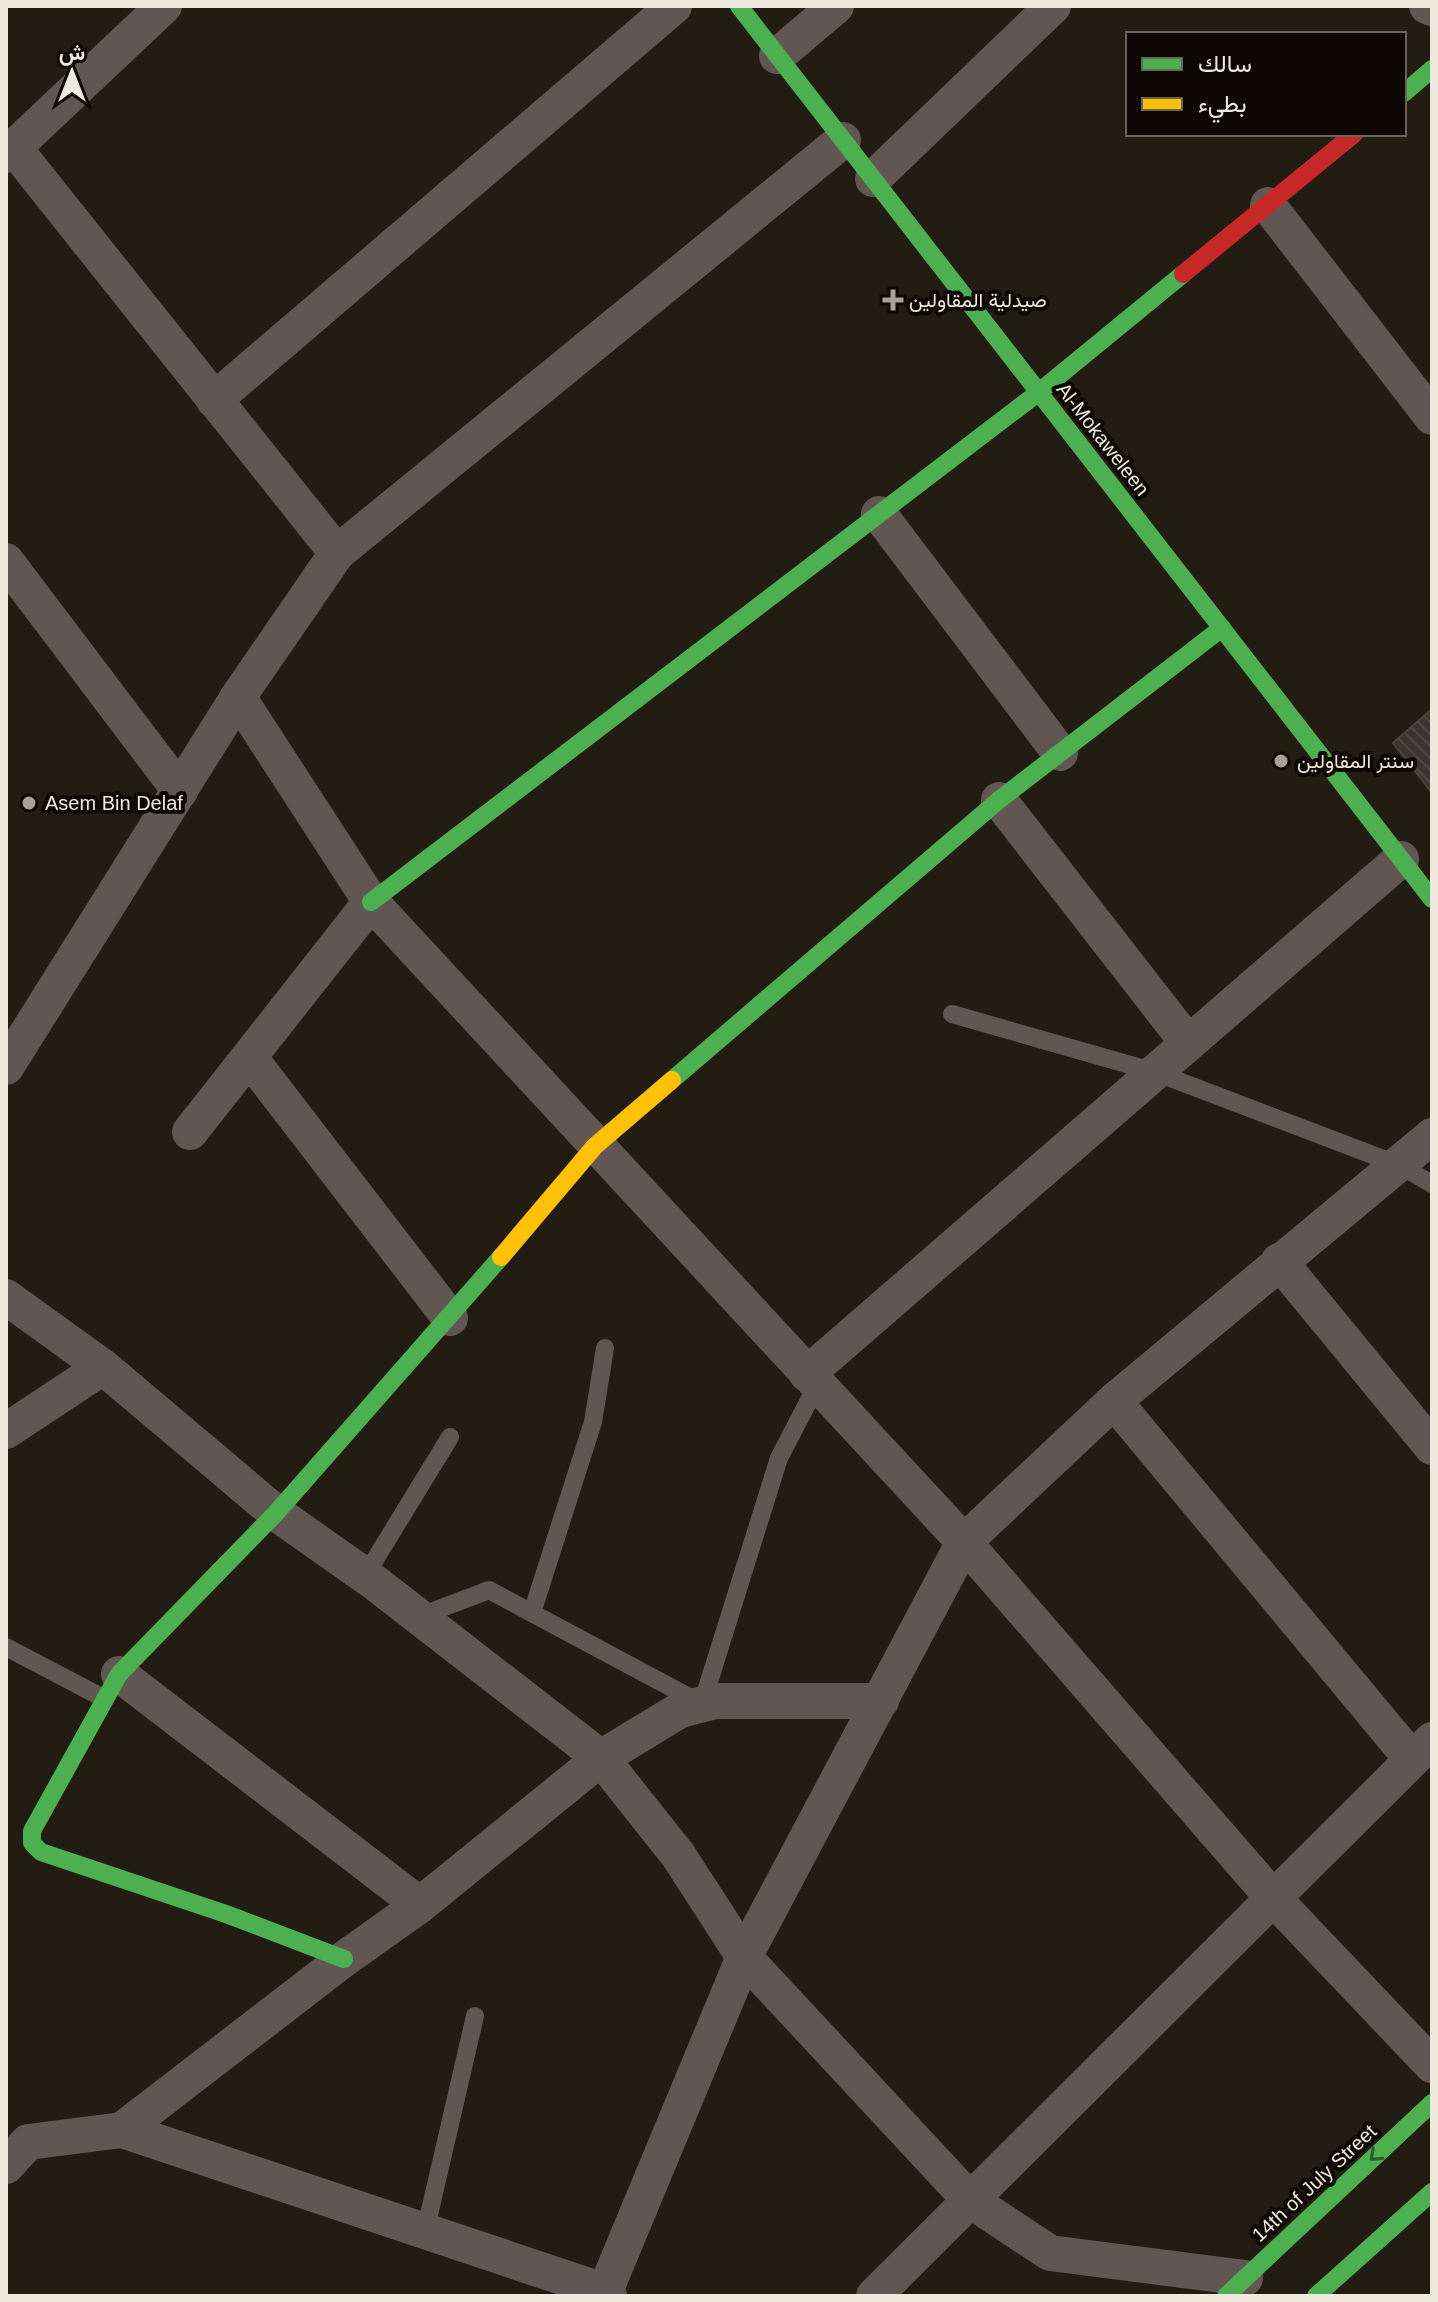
<svg xmlns="http://www.w3.org/2000/svg" width="1438" height="2302" viewBox="0 0 1438 2302" font-family="Arial,Vazirmatn,sans-serif">
	<style>
		.building { fill: url(#building-back-hatch); stroke: #4b433c; stroke-width: 2 }
		.lines { fill: none; stroke-linecap: round; stroke-linejoin: round }
		.lane { stroke: #625653; stroke-width: 18 }
		.street { stroke: #625653; stroke-width: 36 }
		.fast { stroke: #4caf50; stroke-width: 18 }
		.slow { stroke: #ffc107; stroke-width: 18 }
		.jam { stroke: #c62828; stroke-width: 18 }
		.oneway { stroke: #2c5c2a }
		.poi-dot { fill: #a8a196; stroke: #0d0803; stroke-width: 3 }
		.labels { text-anchor: middle; dominant-baseline: central; stroke-width: 8; stroke-linejoin: round; paint-order: stroke }
		.poi-label { font-size: 20px; fill: #f0e9dd; stroke: #0d0803; text-anchor: start }
		.street-label { font-size: 20px; fill: #f0e9dd; stroke: #0d0803 }
	</style>
	<defs>
		<pattern id="building-back-hatch" width="6" height="6" patternUnits="userSpaceOnUse" patternTransform="scale(2)"><rect width="6" height="6" fill="#3d342e"/><path d="M-1 5l2 2M0 0l6 6M5-1l2 2" fill="none" stroke="#504842"/></pattern>
	</defs>
	<rect width="100%" height="100%" fill="#221c12"/>
	<polygon class="building" points="1432,709 1432,793 1393,743"/>
	<g class="lines">
		<g class="lane">
			<polyline points="952,1014 1155,1072 1399,1165 1432,1184"/>
			<polyline points="365,1576 450,1437"/>
			<polyline points="532,1613 593,1422 605,1348"/>
			<polyline points="418,1617 489,1590 702,1704 779,1458 817,1385"/>
			<polyline points="6,1647 105,1699"/>
			<polyline points="425,2232 475,2016"/>
		</g>
		<g class="street">
			<polyline points="1427,6 1432,8"/>
			<polyline points="777,56 836,6"/>
			<polyline points="14,148 337,553"/>
			<polyline points="6,155 164,6"/>
			<polyline points="873,179 1053,6"/>
			<polyline points="1268,205 1432,417"/>
			<polyline points="214,400 674,6"/>
			<polyline points="879,514 1060,753"/>
			<polyline points="6,561 180,791"/>
			<polyline points="238,697 371,902 964,1542 1274,1899 1432,2065"/>
			<polyline points="999,800 1188,1043"/>
			<polyline points="249,1057 450,1318"/>
			<polyline points="6,1067 238,697 337,553 843,140"/>
			<polyline points="190,1132 371,902"/>
			<polyline points="1279,1261 1432,1447"/>
			<polyline points="6,1297 103,1367 276,1513 374,1582 601,1758 678,1855 744,1957 970,2200 1050,2253 1245,2278"/>
			<polyline points="807,1374 1401,859"/>
			<polyline points="1114,1401 1411,1758"/>
			<polyline points="6,1431 103,1367"/>
			<polyline points="119,1674 420,1905"/>
			<polyline points="122,2130 344,1959 420,1905 601,1758 680,1710 715,1701 881,1701"/>
			<polyline points="6,2166 28,2142 122,2130 604,2291 609,2296"/>
			<polyline points="603,2296 744,1957 964,1542 1114,1401 1432,1136"/>
			<polyline points="874,2296 1432,1740"/>
		</g>
		<g class="fast">
			<polyline points="739,6 1432,899"/>
			<polyline points="1404,93 1432,69"/>
			<polyline points="371,902 1039,392 1183,274"/>
			<polyline points="672,1080 999,800 1222,628"/>
			<polyline points="344,1959 226,1914 41,1852 32,1843 32,1831 119,1674 276,1513 501,1257"/>
			<polyline points="1226,2296 1432,2103"/>
			<polyline points="1316,2296 1432,2192"/>
		</g>
		<polyline class="slow" points="501,1257 595,1146 672,1080"/>
		<polyline class="jam" points="1183,274 1354,134"/>
	</g>
	<defs><path id="oneway-chevron" d="M-2-3.5L2.5 0L-2 3.5" fill="none" stroke-width="1.6" stroke-linecap="round" stroke-linejoin="round" transform="scale(2)"/></defs>
	<use class="oneway" href="#oneway-chevron" transform="translate(1375 2156) rotate(137)"/>
	<g class="poi-dot">
		<path d="M889 288h8v8h8v8h-8v8h-8v-8h-8v-8h8z"/>
		<circle cx="1281" cy="761" r="8"/>
		<circle cx="29" cy="803" r="8"/>
	</g>
	<g class="labels">
		<g class="poi-label">
			<text x="909" y="300">صيدلية المقاولين</text>
			<text x="1297" y="761">سنتر المقاولين</text>
			<text x="45" y="803">Asem Bin Delaf</text>
		</g>
		<g class="street-label">
			<text transform="translate(1103 439) rotate(52)">Al-Mokaweleen</text>
			<text transform="translate(1314 2183) rotate(-43)">14th of July Street</text>
		</g>
	</g>
	<rect width="1438" height="2302" fill="none" stroke="#f0e9dd" stroke-width="16"/>
	<rect x="1126" y="32" width="280" height="104" fill="#0d0803" stroke="#68625a" stroke-width="2"/>
	<rect x="1142" y="58" width="40" height="12" fill="#4caf50" stroke="#68625a" stroke-width="2"/>
	<text x="1198" y="72" font-size="24" fill="#f0e9dd">سالك</text>
	<rect x="1142" y="98" width="40" height="12" fill="#ffc107" stroke="#68625a" stroke-width="2"/>
	<text x="1198" y="112" font-size="24" fill="#f0e9dd">بطيء</text>
	<g transform="translate(72 72)" stroke="#0d0803" stroke-width="6" paint-order="stroke">
	<path d="M0-6L14 30L0 20L-14 30Z" fill="#f0e9dd"/>
	<text y="-12" font-size="22" font-weight="bold" text-anchor="middle" fill="#f0e9dd">ش</text>
	</g>
</svg>
